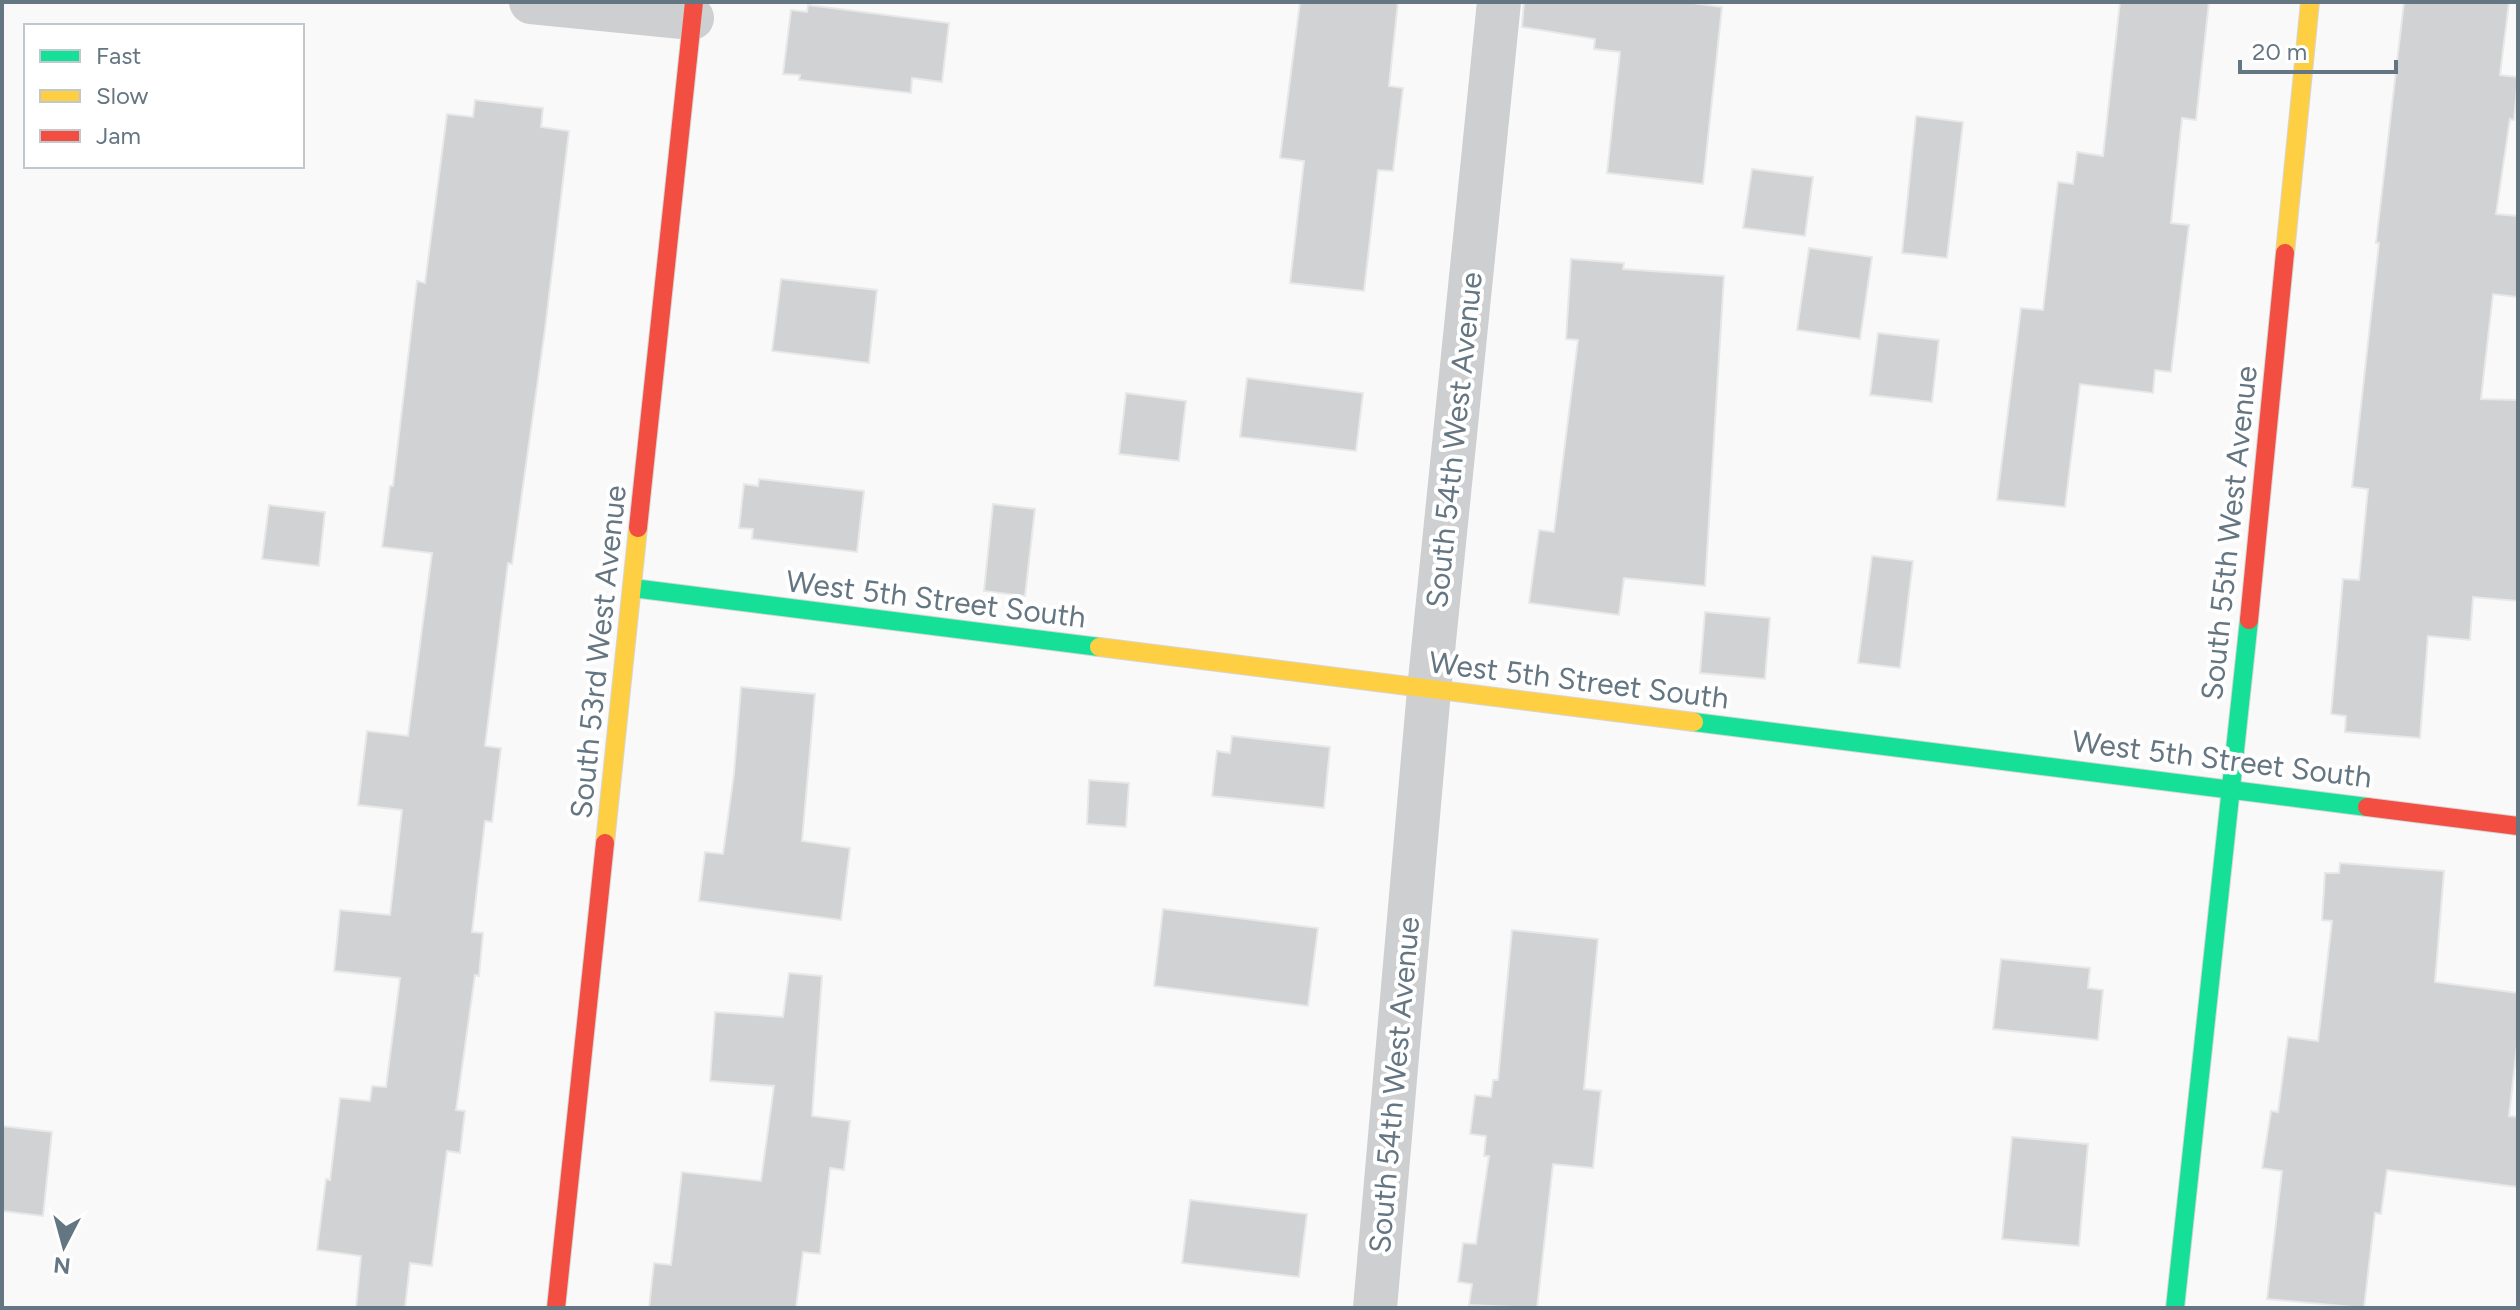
<svg xmlns="http://www.w3.org/2000/svg" width="2520" height="1310" viewBox="0 0 2520 1310" font-family="Figtree,sans-serif">
	<style>
		.building { fill: #d0d2d3; stroke: #e8e8e8; stroke-width: 2 }
		.lines { fill: none; stroke-linecap: round; stroke-linejoin: round }
		.fast-casing { stroke: #d5d6d7; stroke-width: 20 }
		.slow-casing { stroke: #d5d6d7; stroke-width: 20 }
		.jam-casing { stroke: #d5d6d7; stroke-width: 20 }
		.street { stroke: #cecfd0; stroke-width: 44 }
		.fast { stroke: #16e098; stroke-width: 18 }
		.slow { stroke: #ffcf43; stroke-width: 18 }
		.jam { stroke: #f24e42; stroke-width: 18 }
		.labels { text-anchor: middle; dominant-baseline: central; stroke-width: 8; stroke-linejoin: round; paint-order: stroke }
		.street-label { font-size: 30px; fill: #657683; stroke: #fff }
	</style>
	<rect width="100%" height="100%" fill="#f9f9f9"/>
	<g class="building">
		<polygon points="1300,2 1398,2 1389,86 1403,88 1393,171 1378,170 1364,291 1290,283 1304,161 1280,158"/>
		<polygon points="1524,2 1686,2 1722,7 1703,184 1607,173 1620,52 1594,49 1595,39 1522,27"/>
		<polygon points="2120,2 2209,2 2196,120 2182,118 2171,223 2189,225 2171,372 2155,370 2153,393 2080,384 2065,507 1997,500 2021,308 2043,310 2058,182 2073,184 2077,152 2103,156"/>
		<polygon points="2404,2 2509,2 2500,75 2518,77 2514,120 2510,119 2496,214 2518,216 2518,297 2493,294 2481,399 2518,400 2518,601 2473,597 2470,640 2428,636 2420,738 2345,732 2346,716 2331,714 2343,579 2359,580 2368,489 2352,487 2379,243 2376,243"/>
		<polygon points="808,5 949,23 942,82 912,78 911,93 799,80 800,75 783,74 791,10 807,12"/>
		<polygon points="475,100 543,108 541,127 569,131 545,329 512,564 508,563 485,746 501,748 492,822 485,821 472,932 483,933 479,976 475,975 456,1110 465,1111 460,1153 447,1151 432,1266 410,1263 405,1308 356,1308 361,1256 317,1250 326,1179 330,1180 340,1098 370,1101 372,1086 386,1087 400,978 334,971 340,910 390,915 402,810 358,805 367,731 408,736 432,553 382,547 390,486 393,486 417,281 425,283 447,114 473,117"/>
		<polygon points="1916,116 1963,122 1947,258 1902,253"/>
		<polygon points="1752,169 1813,177 1805,236 1743,228"/>
		<polygon points="1809,248 1872,257 1860,339 1797,330"/>
		<polygon points="1571,259 1624,263 1623,269 1724,276 1705,586 1624,578 1619,615 1529,603 1539,530 1554,532 1578,340 1566,339"/>
		<polygon points="781,279 877,290 869,363 772,351"/>
		<polygon points="1878,333 1939,340 1932,402 1870,395"/>
		<polygon points="1247,378 1363,393 1356,451 1240,437"/>
		<polygon points="1126,393 1186,401 1179,461 1119,454"/>
		<polygon points="759,479 864,491 857,552 752,539 753,529 739,528 744,484 758,486"/>
		<polygon points="993,504 1035,509 1025,596 984,591"/>
		<polygon points="269,505 325,512 319,566 262,559"/>
		<polygon points="1872,556 1913,561 1900,668 1858,663"/>
		<polygon points="1705,612 1770,618 1765,679 1700,673"/>
		<polygon points="741,687 815,694 802,841 850,848 841,920 699,901 705,852 723,854 734,774"/>
		<polygon points="1232,736 1330,747 1324,808 1212,796 1217,751 1230,753"/>
		<polygon points="1089,780 1129,783 1126,827 1087,824"/>
		<polygon points="2340,863 2444,871 2435,982 2518,993 2518,1036 2509,1116 2518,1117 2518,1187 2387,1170 2381,1214 2375,1213 2364,1308 2267,1299 2282,1171 2262,1168 2271,1111 2278,1112 2288,1037 2318,1041 2332,921 2322,920 2325,873 2339,873"/>
		<polygon points="1163,909 1318,928 1308,1006 1154,986"/>
		<polygon points="1512,930 1598,939 1584,1089 1601,1091 1593,1168 1553,1164 1537,1308 1469,1305 1472,1284 1458,1282 1463,1243 1476,1244 1489,1156 1484,1156 1486,1136 1470,1134 1475,1095 1491,1097 1493,1080 1498,1080"/>
		<polygon points="2001,959 2090,968 2088,988 2103,990 2098,1040 1993,1029"/>
		<polygon points="789,973 822,976 812,1116 850,1121 844,1170 830,1168 820,1254 803,1252 796,1308 649,1308 654,1263 671,1265 682,1172 761,1181 774,1086 710,1081 715,1012 783,1017"/>
		<polygon points="2,1126 52,1132 43,1216 2,1211"/>
		<polygon points="2012,1137 2088,1144 2079,1246 2002,1239"/>
		<polygon points="1190,1200 1307,1214 1299,1277 1182,1263"/>
	</g>
	<g class="lines">
		<g class="fast-casing">
			<g id="fast">
				<polyline points="633,588 1099,647"/>
				<polyline points="1694,722 2367,807"/>
				<polyline points="2175,1308 2249,620"/>
			</g>
		</g>
		<g class="slow-casing">
			<g id="slow">
				<polyline points="2285,253 2310,2"/>
				<polyline points="1099,647 1694,722"/>
				<polyline points="605,843 638,528"/>
			</g>
		</g>
		<g class="jam-casing">
			<g id="jam">
				<polyline points="638,528 694,2"/>
				<polyline points="2249,620 2285,253"/>
				<polyline points="2367,807 2518,826"/>
				<polyline points="556,1308 605,843"/>
			</g>
		</g>
		<g class="street">
			<polyline points="531,2 692,18"/>
			<polyline points="1375,1308 1429,690 1499,2"/>
		</g>
		<use href="#fast" class="fast"/>
		<use href="#slow" class="slow"/>
		<use href="#jam" class="jam"/>
	</g>
	<g class="labels">
		<g class="street-label">
			<text transform="translate(1454 440) rotate(-84)">South 54th West Avenue</text>
			<text transform="translate(2229 533) rotate(-84)">South 55th West Avenue</text>
			<text transform="translate(936 599) rotate(7)">West 5th Street South</text>
			<text transform="translate(598 652) rotate(-84)">South 53rd West Avenue</text>
			<text transform="translate(1579 680) rotate(7)">West 5th Street South</text>
			<text transform="translate(2222 759) rotate(7)">West 5th Street South</text>
			<text transform="translate(1394 1085) rotate(-85)">South 54th West Avenue</text>
		</g>
	</g>
	<rect width="2520" height="1310" fill="none" stroke="#657683" stroke-width="8"/>
	<rect x="24" y="24" width="280" height="144" fill="#ffffff" stroke="#c1c8cd" stroke-width="2"/>
	<rect x="40" y="50" width="40" height="12" fill="#16e098" stroke="#c1c8cd" stroke-width="2"/>
	<text x="96" y="64" font-size="24" fill="#657683">Fast</text>
	<rect x="40" y="90" width="40" height="12" fill="#ffcf43" stroke="#c1c8cd" stroke-width="2"/>
	<text x="96" y="104" font-size="24" fill="#657683">Slow</text>
	<rect x="40" y="130" width="40" height="12" fill="#f24e42" stroke="#c1c8cd" stroke-width="2"/>
	<text x="96" y="144" font-size="24" fill="#657683">Jam</text>
	<g transform="translate(64 1246) rotate(186)" stroke="#ffffff" stroke-width="6" paint-order="stroke">
	<path d="M0-6L14 30L0 20L-14 30Z" fill="#657683"/>
	<text y="-12" font-size="22" font-weight="bold" text-anchor="middle" fill="#657683">N</text>
	</g>
	<path d="M2240 60v12h156v-12" fill="none" stroke="#657683" stroke-width="4"/>
	<text x="2252" y="60" font-size="24" fill="#657683" stroke="#ffffff" stroke-width="6" paint-order="stroke">20 m</text>
</svg>
